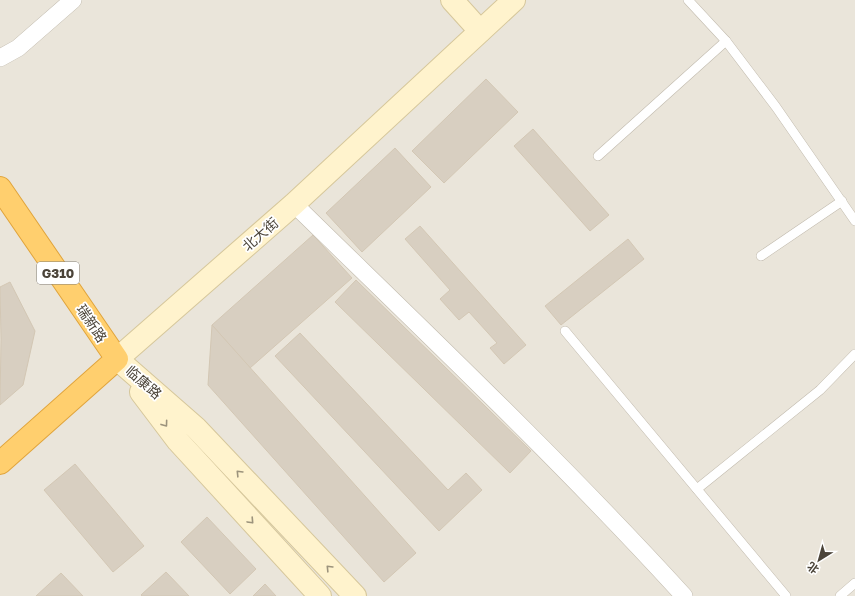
<svg xmlns="http://www.w3.org/2000/svg" width="855" height="596" viewBox="0 0 855 596" font-family="'Golos Text','Noto Sans SC',sans-serif">
	<style>
		.residential { fill: #eae5da }
		.building { fill: #d8cfc1; stroke: #d3c7b4 }
		.lines { fill: none; stroke-linecap: round; stroke-linejoin: round }
		.lane-casing { stroke: #c2bbae; stroke-width: 10 }
		.street-casing { stroke: #c2bbae; stroke-width: 18 }
		.secondary-casing { stroke: #d6c79b; stroke-width: 24 }
		.highway-casing { stroke: #e0a43c; stroke-width: 24 }
		.lane { stroke: #fff; stroke-width: 9 }
		.street { stroke: #fff; stroke-width: 17 }
		.secondary { stroke: #fff3cd; stroke-width: 22 }
		.highway { stroke: #ffcf6e; stroke-width: 22 }
		.oneway { stroke: #9c937c }
		.labels { text-anchor: middle; dominant-baseline: central; stroke-width: 3.5; stroke-linejoin: round; paint-order: stroke }
		.shield { fill: #fff; stroke: #817c74; stroke-width: 1 }
		.shield-label { font-size: 13px; font-weight: bold; fill: #4b4439 }
		.street-label { font-size: 14px; fill: #4b4439; stroke: #fff }
	</style>
	<rect width="100%" height="100%" fill="#f6f3ec"/>
	<rect class="residential" x="0" y="0" width="855" height="596"/>
	<g class="building">
		<polygon points="486,79 518,112 444,183 412,151"/>
		<polygon points="533,129 609,215 590,231 514,146"/>
		<polygon points="395,148 431,187 362,252 326,213"/>
		<polygon points="420,226 526,345 504,364 490,348 497,343 469,312 459,320 440,299 450,290 405,239"/>
		<polygon points="313,235 352,278 250,368 212,325"/>
		<polygon points="628,239 644,259 561,325 545,306"/>
		<polygon points="356,280 531,451 510,473 335,302"/>
		<polygon points="10,282 35,331 23,385 0,405 1,339 0,287"/>
		<polygon points="212,325 416,553 384,582 208,385"/>
		<polygon points="300,333 448,490 466,473 482,490 439,531 275,356"/>
		<polygon points="75,464 144,546 113,572 44,490"/>
		<polygon points="207,517 256,569 230,594 181,542"/>
		<polygon points="166,572 189,596 142,596 141,595"/>
		<polygon points="61,573 83,596 36,596"/>
		<polygon points="265,584 276,596 253,596"/>
	</g>
	<g class="lines">
		<g class="lane-casing">
			<g id="lane">
				<polyline points="688,0 726,41 776,107 855,221"/>
				<polyline points="598,156 726,41"/>
				<polyline points="761,256 842,201"/>
				<polyline points="565,331 786,596"/>
				<polyline points="697,489 820,390 855,354"/>
				<polyline points="840,596 855,583"/>
			</g>
		</g>
		<g class="street-casing">
			<g id="street">
				<polyline points="0,58 18,48 73,0"/>
				<path d="M294 204C426 333 560 460 684 596"/>
			</g>
		</g>
		<g class="secondary-casing">
			<g id="secondary">
				<polyline points="452,0 480,31"/>
				<polyline points="117,359 294,204 514,0"/>
				<polyline points="117,359 196,428 355,596"/>
				<polyline points="141,392 178,441 320,596"/>
			</g>
		</g>
		<g class="highway-casing">
			<polyline id="highway" points="0,188 117,359 0,463"/>
		</g>
		<use href="#lane" class="lane"/>
		<use href="#street" class="street"/>
		<use href="#secondary" class="secondary"/>
		<use href="#highway" class="highway"/>
	</g>
	<defs><path id="oneway-chevron" d="M-2-3.5L2.5 0L-2 3.5" fill="none" stroke-width="1.6" stroke-linecap="round" stroke-linejoin="round"/></defs>
	<g class="oneway">
		<use href="#oneway-chevron" transform="translate(165 424) rotate(54)"/>
		<use href="#oneway-chevron" transform="translate(239 473) rotate(-134)"/>
		<use href="#oneway-chevron" transform="translate(251 521) rotate(47)"/>
		<use href="#oneway-chevron" transform="translate(329 568) rotate(-134)"/>
	</g>
	<g class="labels">
		<rect class="shield" x="37" y="262" width="42" height="22" rx="3"/>
		<g class="shield-label">
			<text x="58" y="273">G310</text>
		</g>
		<g class="street-label">
			<text transform="translate(260 234) rotate(-41)">北大街</text>
			<text transform="translate(92 323) rotate(56)">瑞新路</text>
			<text transform="translate(144 382) rotate(41)">临康路</text>
		</g>
	</g>
	<g transform="translate(819 560) rotate(217)" stroke="#ffffff" stroke-width="3" paint-order="stroke">
	<path d="M0-3L7 15L0 10L-7 15Z" fill="#4b4439"/>
	<text y="-6" font-size="11" font-weight="bold" text-anchor="middle" fill="#4b4439">北</text>
	</g>
</svg>
